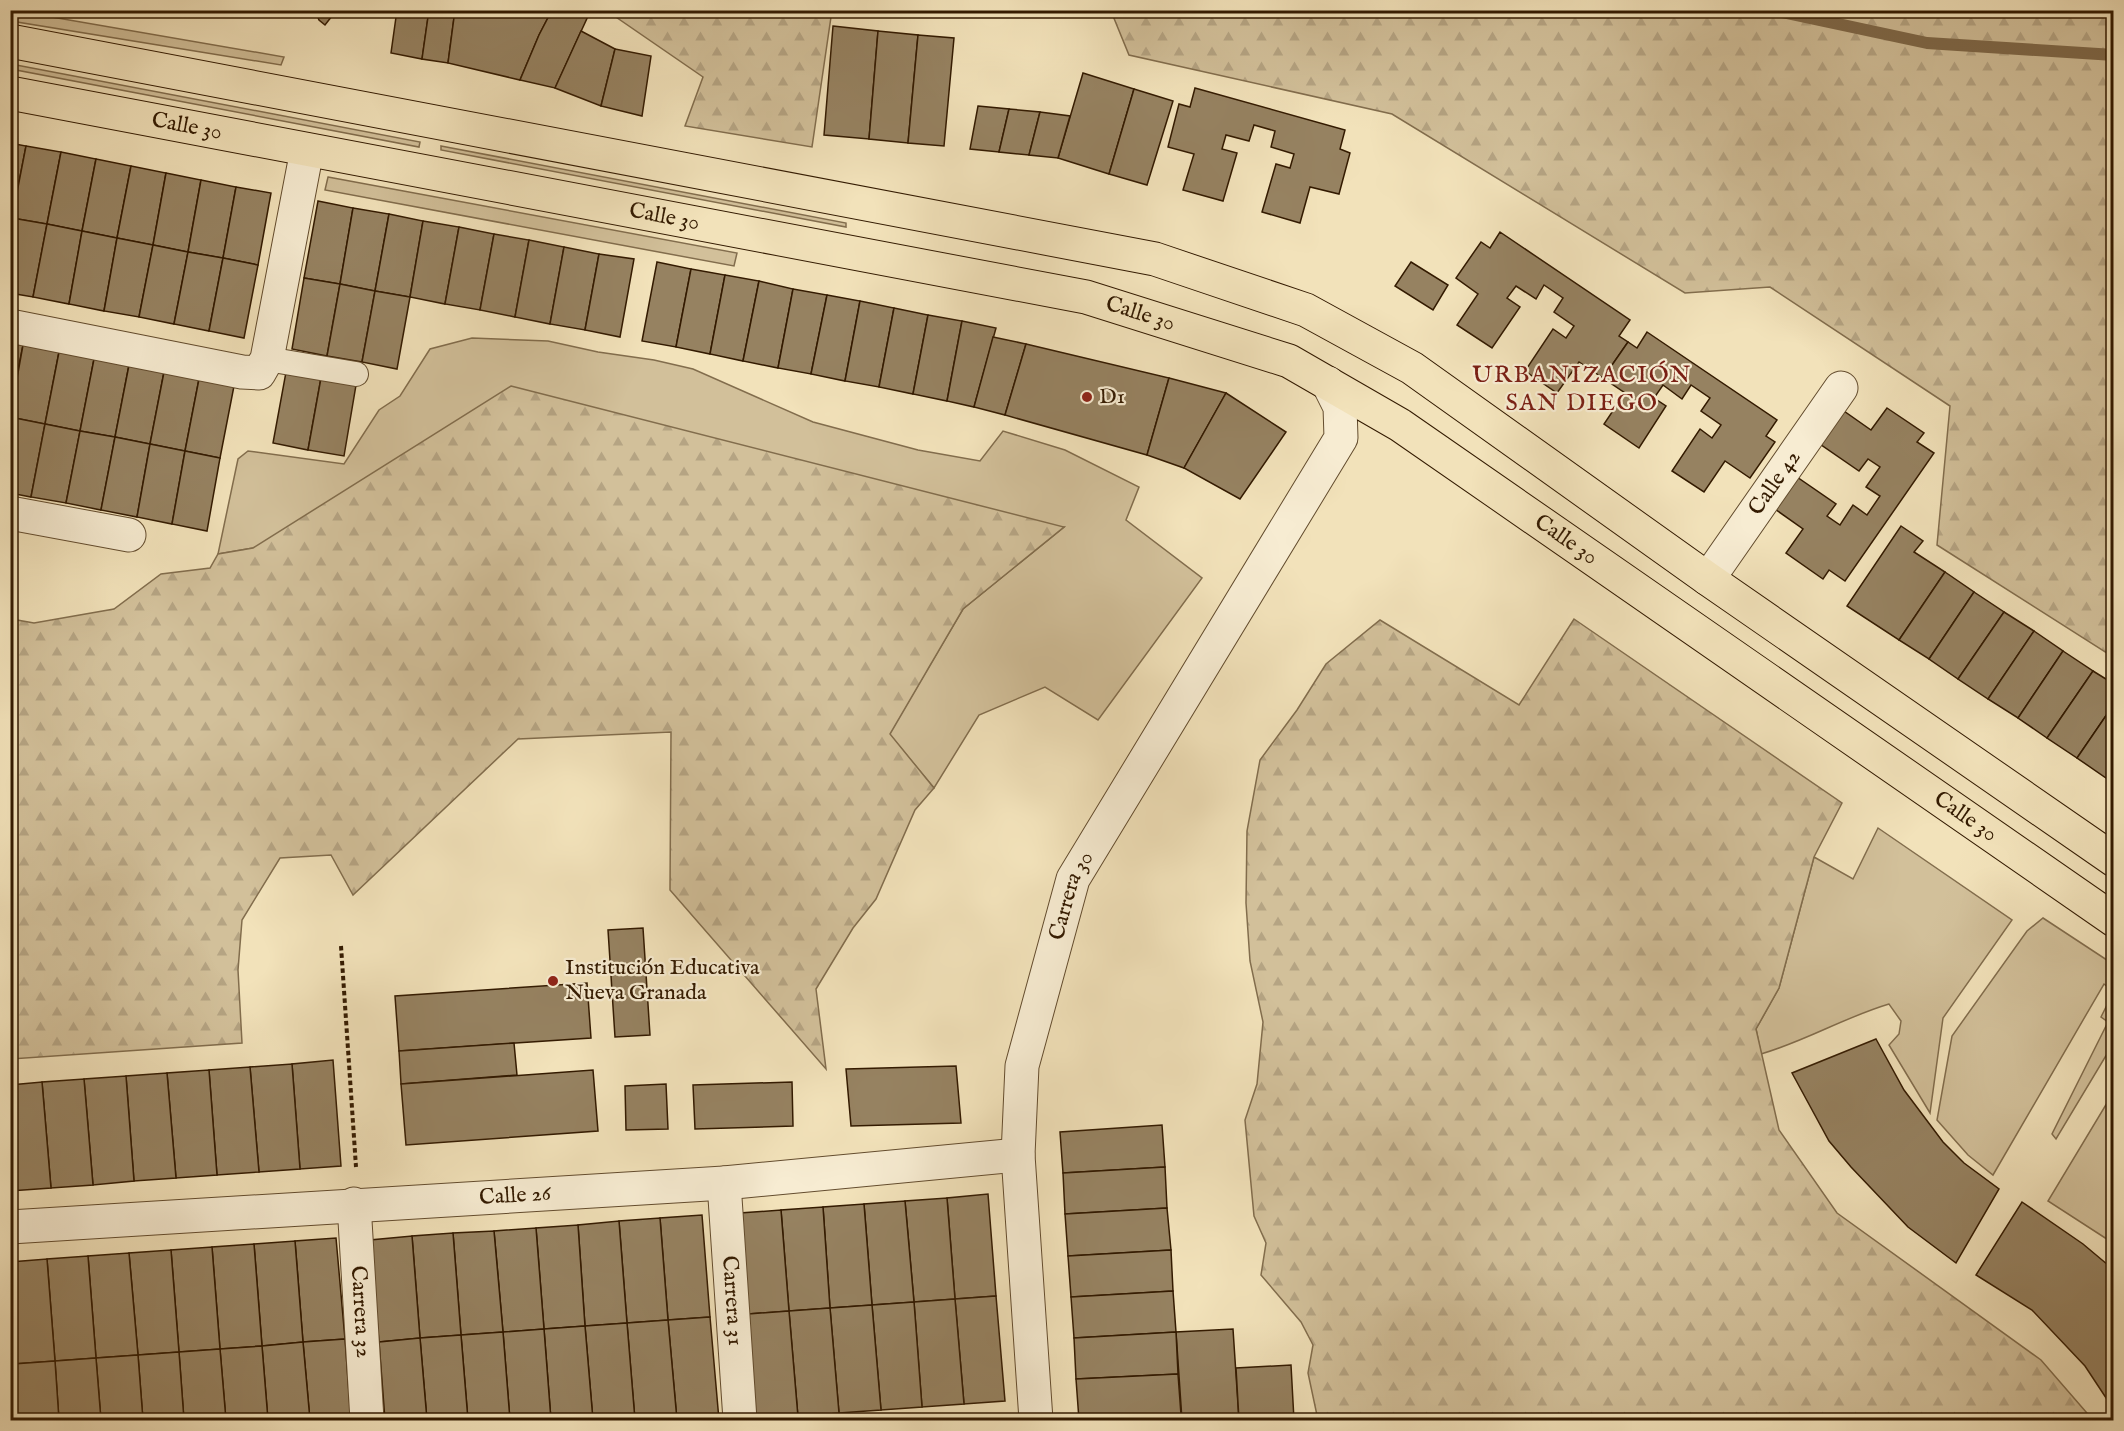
<svg xmlns="http://www.w3.org/2000/svg" width="2124" height="1431" viewBox="0 0 2124 1431" font-family="'IM FELL English',serif">
	<style>
		.green { fill: #d2c09a; stroke: #826d4d; stroke-width: 1.5 }
		.forest { fill: url(#forest-firs); stroke: #826d4d; stroke-width: 1.5 }
		.lines { fill: none; stroke-linecap: round; stroke-linejoin: round }
		.stream { stroke: #7f694a; stroke-width: 12 }
		.building { fill: #968261; stroke: #331a00; stroke-width: 1.5 }
		.service-casing { stroke: #634c2e; stroke-width: 26 }
		.minor-casing { stroke: #634c2e; stroke-width: 35 }
		.tertiary-casing { stroke: #634c2e; stroke-width: 35 }
		.primary-casing { stroke: #331a00; stroke-width: 35 }
		.path { stroke: #331a00; stroke-width: 4; stroke-dasharray: 4.5 3; stroke-linecap: butt }
		.service { stroke: #f7ecd2; stroke-width: 24 }
		.minor { stroke: #f7ecd2; stroke-width: 33 }
		.tertiary { stroke: #f7ecd2; stroke-width: 33 }
		.primary { stroke: #f2e2ba; stroke-width: 33 }
		.poi-dot { fill: #8f2418; stroke: #f7ecd2; stroke-width: 2 }
		.labels { text-anchor: middle; dominant-baseline: central; stroke-width: 4.5; stroke-linejoin: round; paint-order: stroke }
		.street-label { font-size: 22px; fill: #331a00; stroke: #f7ecd2 }
		.poi-label { font-size: 22px; fill: #331a00; stroke: #f7ecd2; text-anchor: start }
		.neighbourhood-label { font-size: 24px; letter-spacing: 1.5px; fill: #7a1f14; stroke: #f7ecd2 }
	</style>
	<defs>
		<pattern id="forest-firs" width="22" height="20" patternUnits="userSpaceOnUse" patternTransform="scale(1.5)"><rect width="22" height="20" fill="#d2c09a"/><path d="M5 1l3.5 6h-7zM16 11l3.5 6h-7z" fill="#b5a483"/></pattern>
	</defs>
	<rect width="100%" height="100%" fill="#f2e2ba"/>
	<filter id="stains"><feTurbulence type="fractalNoise" baseFrequency=".00333" numOctaves="4"/><feColorMatrix values="0 0 0 0 .2 0 0 0 0 .09 0 0 0 0 .02 0 0 0 .5 -.17"/></filter>
	<radialGradient id="worn" r=".72"><stop offset=".6" stop-color="#630" stop-opacity="0"/><stop offset="1" stop-color="#630" stop-opacity=".3"/></radialGradient>
	<g class="green">
		<polygon points="10,11 17,11 284,57 281,65 11,21"/>
		<polygon points="10,64 11,64 420,142 419,147 11,69"/>
		<polygon points="441,146 846,223 846,227 441,150"/>
		<polygon points="328,177 737,253 734,266 325,190"/>
		<polygon points="472,338 548,341 598,352 654,360 693,369 813,422 918,450 980,461 1003,431 1065,450 1139,487 1126,520 1202,578 1098,720 1045,687 979,715 934,788 889,734 963,609 1064,527 253,548 218,554 238,459 248,451 344,464 379,410 400,396 430,349"/>
		<path d="M1878 828 2012 920 1943 1018 1930 1113 1889 1045 1899 1034 1901 1021 1889 1004C1845 1017 1806 1041 1761 1054L1756 1029 1779 988 1814 857 1853 879Z"/>
		<polygon points="2043,918 2113,964 2113,991 2104,984 1993,1175 1968,1155 1937,1120 1952,1036 2027,931"/>
		<polygon points="2113,993 2113,1044 2056,1139 2052,1134 2108,1022 2101,1017"/>
		<polygon points="2113,1093 2113,1243 2048,1201"/>
	</g>
	<g class="forest">
		<polygon points="607,11 606,11 937,11 831,17 812,147 685,126 703,77"/>
		<polygon points="1111,11 2113,11 2113,657 1937,545 1950,406 1770,287 1685,293 1392,114 1129,55"/>
		<polygon points="511,386 1064,527 963,609 890,734 934,788 915,810 876,899 853,928 816,989 826,1069 670,890 671,732 518,739 353,895 331,855 280,858 242,920 238,970 242,1043 11,1059 11,619 34,623 114,609 161,574 210,568 218,554 253,548"/>
		<polygon points="1574,619 1842,803 1814,857 1779,988 1756,1029 1779,1130 1837,1213 2041,1360 2093,1420 1318,1420 1308,1373 1313,1345 1301,1322 1261,1275 1266,1243 1254,1216 1245,1120 1257,1084 1263,1022 1250,961 1246,903 1247,831 1260,760 1297,710 1326,664 1380,620 1519,705"/>
	</g>
	<g class="lines">
		<polyline class="stream" points="1773,10 1927,43 2114,55"/>
	</g>
	<g class="building">
		<polygon points="315,10 351,10 332,16 325,25 319,20"/>
		<polygon points="397,10 429,10 422,59 391,53"/>
		<polygon points="429,10 455,10 448,63 422,59"/>
		<polygon points="455,10 552,10 539,35 520,80 448,63"/>
		<polygon points="552,10 582,10 589,14 555,88 520,80 539,35"/>
		<polygon points="833,26 878,31 869,139 824,135"/>
		<polygon points="581,31 615,49 601,106 555,88"/>
		<polygon points="878,31 918,35 908,143 869,139"/>
		<polygon points="918,35 954,38 944,146 908,143"/>
		<polygon points="615,49 651,56 642,116 601,106"/>
		<polygon points="1083,73 1134,89 1109,174 1058,158"/>
		<polygon points="1195,88 1345,130 1340,149 1350,153 1339,194 1310,187 1300,223 1262,212 1276,164 1290,168 1294,154 1271,147 1275,131 1254,125 1249,141 1226,135 1222,149 1237,153 1223,201 1183,190 1194,154 1168,147 1179,104 1190,107"/>
		<polygon points="1134,89 1173,101 1147,185 1109,174"/>
		<polygon points="978,106 1009,109 999,152 970,149"/>
		<polygon points="1009,109 1040,112 1029,155 999,152"/>
		<polygon points="1040,112 1070,116 1058,158 1029,155"/>
		<polygon points="10,143 26,146 12,218 10,217"/>
		<polygon points="26,146 61,152 47,224 12,218"/>
		<polygon points="61,152 96,159 82,231 47,224"/>
		<polygon points="96,159 131,166 117,238 82,231"/>
		<polygon points="131,166 166,173 153,245 117,238"/>
		<polygon points="166,173 201,180 188,252 153,245"/>
		<polygon points="201,180 236,187 223,258 188,252"/>
		<polygon points="236,187 271,193 258,265 223,258"/>
		<polygon points="318,201 353,208 340,284 304,278"/>
		<polygon points="353,208 389,214 375,291 340,284"/>
		<polygon points="389,214 423,221 410,297 375,291"/>
		<polygon points="12,218 47,224 33,297 10,293"/>
		<polygon points="423,221 459,227 445,304 410,297"/>
		<polygon points="47,224 82,231 69,304 33,297"/>
		<polygon points="459,227 494,234 480,310 445,304"/>
		<polygon points="82,231 117,238 104,311 69,304"/>
		<polygon points="1500,232 1630,320 1619,336 1628,342 1603,378 1579,362 1557,393 1525,371 1553,329 1566,338 1574,326 1554,312 1563,298 1544,285 1536,299 1516,286 1507,298 1520,307 1492,348 1457,325 1478,294 1456,278 1481,242 1490,248"/>
		<polygon points="494,234 529,240 515,317 480,310"/>
		<polygon points="117,238 153,245 139,317 104,311"/>
		<polygon points="529,240 564,247 550,324 515,317"/>
		<polygon points="153,245 188,252 174,324 139,317"/>
		<polygon points="564,247 599,254 585,330 550,324"/>
		<polygon points="188,252 223,258 209,331 174,324"/>
		<polygon points="599,254 634,259 620,337 585,330"/>
		<polygon points="223,258 258,265 244,338 209,331"/>
		<polygon points="657,262 691,269 676,347 642,341"/>
		<polygon points="1411,262 1448,285 1433,310 1395,286"/>
		<polygon points="691,269 725,275 710,354 676,347"/>
		<polygon points="725,275 759,281 743,361 710,354"/>
		<polygon points="304,278 340,284 327,356 292,349"/>
		<polygon points="759,281 793,289 778,368 743,361"/>
		<polygon points="340,284 375,291 362,362 327,356"/>
		<polygon points="793,289 827,295 811,374 778,368"/>
		<polygon points="375,291 410,297 397,369 362,362"/>
		<polygon points="827,295 860,301 845,381 811,374"/>
		<polygon points="860,301 894,308 879,387 845,381"/>
		<polygon points="894,308 928,315 913,394 879,387"/>
		<polygon points="928,315 962,321 947,401 913,394"/>
		<polygon points="962,321 996,328 974,407 947,401"/>
		<polygon points="1647,332 1777,420 1766,436 1775,442 1750,478 1725,461 1704,492 1672,471 1700,429 1712,438 1721,425 1701,411 1710,398 1691,385 1682,399 1663,385 1654,398 1666,406 1639,448 1604,424 1625,393 1603,378 1628,342 1637,348"/>
		<polygon points="993,337 1026,344 1005,415 974,407"/>
		<polygon points="10,342 23,345 10,410"/>
		<polygon points="1026,344 1169,378 1147,455 1005,415"/>
		<polygon points="23,345 59,352 45,424 10,417"/>
		<polygon points="59,352 94,359 80,431 45,424"/>
		<polygon points="94,359 129,365 115,437 80,431"/>
		<polygon points="129,365 164,372 150,444 115,437"/>
		<polygon points="164,372 199,379 185,451 150,444"/>
		<polygon points="286,372 321,378 308,450 273,443"/>
		<polygon points="321,378 356,385 344,456 308,450"/>
		<polygon points="1169,378 1226,393 1184,468 1147,455"/>
		<polygon points="199,379 234,386 220,458 185,451"/>
		<polygon points="1226,393 1286,432 1240,499 1184,468"/>
		<polygon points="1887,408 1924,433 1917,442 1934,453 1845,581 1829,570 1823,579 1786,553 1803,529 1772,507 1794,475 1836,504 1827,516 1840,525 1853,505 1867,515 1880,496 1866,487 1880,467 1868,459 1859,471 1817,442 1841,409 1871,430"/>
		<polygon points="10,417 45,424 31,497 10,493"/>
		<polygon points="45,424 80,431 66,503 31,497"/>
		<polygon points="80,431 115,437 101,510 66,503"/>
		<polygon points="115,437 150,444 137,517 101,510"/>
		<polygon points="150,444 185,451 172,524 137,517"/>
		<polygon points="185,451 220,458 207,531 172,524"/>
		<polygon points="1901,526 1923,541 1914,552 1945,572 1899,640 1847,606"/>
		<polygon points="1945,572 1974,592 1929,659 1899,640"/>
		<polygon points="1974,592 2004,612 1958,679 1929,659"/>
		<polygon points="2004,612 2034,631 1988,699 1958,679"/>
		<polygon points="2034,631 2063,651 2018,718 1988,699"/>
		<polygon points="2063,651 2093,671 2047,738 2018,718"/>
		<polygon points="2093,671 2114,684 2114,704 2077,758 2047,738"/>
		<polygon points="2114,704 2114,768 2106,778 2077,758"/>
		<polygon points="643,928 650,1035 615,1037 608,930"/>
		<polygon points="587,983 591,1038 399,1051 395,996"/>
		<polygon points="1876,1039 1904,1090 1943,1142 1964,1163 1999,1189 1956,1263 1908,1227 1851,1167 1829,1141 1792,1073"/>
		<polygon points="514,1043 517,1075 401,1084 399,1051"/>
		<polygon points="333,1060 341,1166 300,1169 292,1064"/>
		<polygon points="292,1064 300,1169 259,1172 250,1067"/>
		<polygon points="956,1066 961,1123 851,1126 846,1069"/>
		<polygon points="250,1067 259,1172 217,1175 209,1070"/>
		<polygon points="209,1070 217,1175 176,1178 167,1073"/>
		<polygon points="593,1070 598,1131 406,1145 401,1084"/>
		<polygon points="167,1073 176,1178 134,1181 126,1076"/>
		<polygon points="126,1076 134,1181 93,1185 84,1079"/>
		<polygon points="84,1079 93,1185 51,1188 42,1082"/>
		<polygon points="42,1082 51,1188 10,1191 10,1085"/>
		<polygon points="792,1082 793,1126 695,1129 693,1085"/>
		<polygon points="666,1084 668,1129 626,1130 625,1086"/>
		<polygon points="1162,1125 1165,1167 1063,1173 1060,1132"/>
		<polygon points="1165,1167 1167,1208 1065,1214 1063,1173"/>
		<polygon points="988,1194 996,1296 955,1299 947,1198"/>
		<polygon points="947,1198 955,1299 914,1302 905,1201"/>
		<polygon points="905,1201 914,1302 872,1305 864,1204"/>
		<polygon points="2022,1202 2083,1244 2114,1270 2114,1410 2085,1366 2032,1310 1976,1275"/>
		<polygon points="864,1204 872,1305 830,1308 823,1207"/>
		<polygon points="823,1207 830,1308 789,1311 781,1210"/>
		<polygon points="1167,1208 1171,1250 1068,1256 1065,1214"/>
		<polygon points="781,1210 789,1311 748,1314 740,1213"/>
		<polygon points="702,1215 710,1317 668,1320 660,1218"/>
		<polygon points="660,1218 668,1320 627,1323 619,1221"/>
		<polygon points="619,1221 627,1323 585,1326 578,1225"/>
		<polygon points="578,1225 585,1326 544,1329 536,1228"/>
		<polygon points="536,1228 544,1329 503,1332 494,1231"/>
		<polygon points="494,1231 503,1332 461,1335 453,1233"/>
		<polygon points="453,1233 461,1335 420,1338 412,1236"/>
		<polygon points="412,1236 420,1338 379,1342 370,1240"/>
		<polygon points="336,1238 345,1339 303,1342 295,1241"/>
		<polygon points="295,1241 303,1342 262,1346 254,1244"/>
		<polygon points="254,1244 262,1346 220,1349 212,1247"/>
		<polygon points="212,1247 220,1349 179,1352 171,1250"/>
		<polygon points="171,1250 179,1352 138,1355 129,1253"/>
		<polygon points="1171,1250 1173,1291 1071,1297 1068,1256"/>
		<polygon points="129,1253 138,1355 96,1358 88,1256"/>
		<polygon points="88,1256 96,1358 55,1361 47,1259"/>
		<polygon points="47,1259 55,1361 13,1364 10,1262"/>
		<polygon points="1173,1291 1176,1332 1074,1338 1071,1297"/>
		<polygon points="996,1296 1005,1401 964,1404 955,1299"/>
		<polygon points="955,1299 964,1404 922,1407 914,1302"/>
		<polygon points="914,1302 922,1407 881,1410 872,1305"/>
		<polygon points="872,1305 881,1410 839,1413 830,1308"/>
		<polygon points="830,1308 839,1413 798,1417 789,1311"/>
		<polygon points="789,1311 798,1417 756,1420 748,1314"/>
		<polygon points="710,1317 719,1420 677,1420 668,1320"/>
		<polygon points="668,1320 677,1420 635,1420 627,1323"/>
		<polygon points="627,1323 635,1420 593,1420 585,1326"/>
		<polygon points="585,1326 593,1420 551,1420 544,1329"/>
		<polygon points="544,1329 551,1420 510,1420 503,1332"/>
		<polygon points="1233,1329 1239,1420 1182,1420 1176,1332"/>
		<polygon points="503,1332 510,1420 468,1420 461,1335"/>
		<polygon points="1176,1332 1178,1374 1076,1379 1074,1338"/>
		<polygon points="461,1335 468,1420 427,1420 420,1338"/>
		<polygon points="420,1338 427,1420 385,1420 379,1342"/>
		<polygon points="345,1339 351,1420 310,1420 303,1342"/>
		<polygon points="303,1342 310,1420 268,1420 262,1346"/>
		<polygon points="262,1346 268,1420 226,1420 220,1349"/>
		<polygon points="220,1349 226,1420 184,1420 179,1352"/>
		<polygon points="179,1352 184,1420 143,1420 138,1355"/>
		<polygon points="138,1355 143,1420 101,1420 96,1358"/>
		<polygon points="96,1358 101,1420 59,1420 55,1361"/>
		<polygon points="55,1361 59,1420 18,1420 13,1364"/>
		<polygon points="10,1364 13,1364 18,1420 10,1420"/>
		<polygon points="1291,1365 1294,1420 1239,1420 1236,1368"/>
		<polygon points="1178,1374 1181,1415 1079,1420 1076,1379"/>
		<polygon points="1181,1415 1182,1420 1090,1420"/>
	</g>
	<g class="lines">
		<g class="service-casing">
			<polyline id="service" points="267,359 356,374"/>
		</g>
		<g class="minor-casing">
			<g id="minor">
				<polyline points="10,326 242,372 259,373 267,359 307,150"/>
				<polyline points="10,513 129,535"/>
				<path id="s1" d="M1708 579 1841 388"/>
				<path id="s2" d="M724 1183 740 1420"/>
				<path id="s3" d="M354 1204 367 1420"/>
				<path id="s4" d="M10 1227 724 1183 1018 1155"/>
			</g>
		</g>
		<g class="tertiary-casing">
			<g id="tertiary">
				<path id="s5" d="M1036 1420 1018 1155 1022 1066 1073 879 1341 438 1340 407 1328 383"/>
			</g>
		</g>
		<g class="primary-casing">
			<g id="primary">
				<polyline points="10,41 1155,259 1306,310 1412,368 1708,579 2114,860"/>
				<path id="s6" d="M10 93 1086 297 1289 361 1400 425 2114 920"/>
			</g>
		</g>
		<polyline class="path" points="341,946 356,1167"/>
		<use href="#service" class="service"/>
		<use href="#minor" class="minor"/>
		<use href="#tertiary" class="tertiary"/>
		<use href="#primary" class="primary"/>
	</g>
	<g class="poi-dot">
		<circle cx="1087" cy="397" r="6"/>
		<circle cx="553" cy="981" r="6"/>
	</g>
	<g class="labels">
		<g class="street-label">
			<text stroke="none"><textPath href="#s6" startOffset="180">Calle 30</textPath></text>
			<text stroke="none"><textPath href="#s6" startOffset="666">Calle 30</textPath></text>
			<text stroke="none"><textPath href="#s6" startOffset="1152">Calle 30</textPath></text>
			<text stroke="none"><textPath href="#s1" startOffset="117">Calle 42</textPath></text>
			<text stroke="none"><textPath href="#s6" startOffset="1638">Calle 30</textPath></text>
			<text stroke="none"><textPath href="#s6" startOffset="2124">Calle 30</textPath></text>
			<text stroke="none"><textPath href="#s5" startOffset="532">Carrera 30</textPath></text>
			<text stroke="none"><textPath href="#s4" startOffset="506">Calle 26</textPath></text>
			<text stroke="none"><textPath href="#s2" startOffset="118">Carrera 31</textPath></text>
			<text stroke="none"><textPath href="#s3" startOffset="108">Carrera 32</textPath></text>
		</g>
		<g class="poi-label">
			<text x="1099" y="397">D1</text>
			<text x="565" y="968">Institución Educativa<tspan x="565" dy="25">Nueva Granada</tspan></text>
		</g>
		<g class="neighbourhood-label">
			<text x="1582" y="375">URBANIZACIÓN<tspan x="1582" dy="28">SAN DIEGO</tspan></text>
		</g>
	</g>
	<rect width="2124" height="1431" fill="none" stroke="#f2e2ba" stroke-width="36"/>
	<rect x="12" y="12" width="2100" height="1407" fill="none" stroke="#331a00" stroke-width="3"/>
	<rect x="18" y="18" width="2088" height="1395" fill="none" stroke="#331a00" stroke-width="1.5"/>
	<rect width="100%" height="100%" filter="url(#stains)"/>
	<rect width="100%" height="100%" fill="url(#worn)"/>
</svg>
